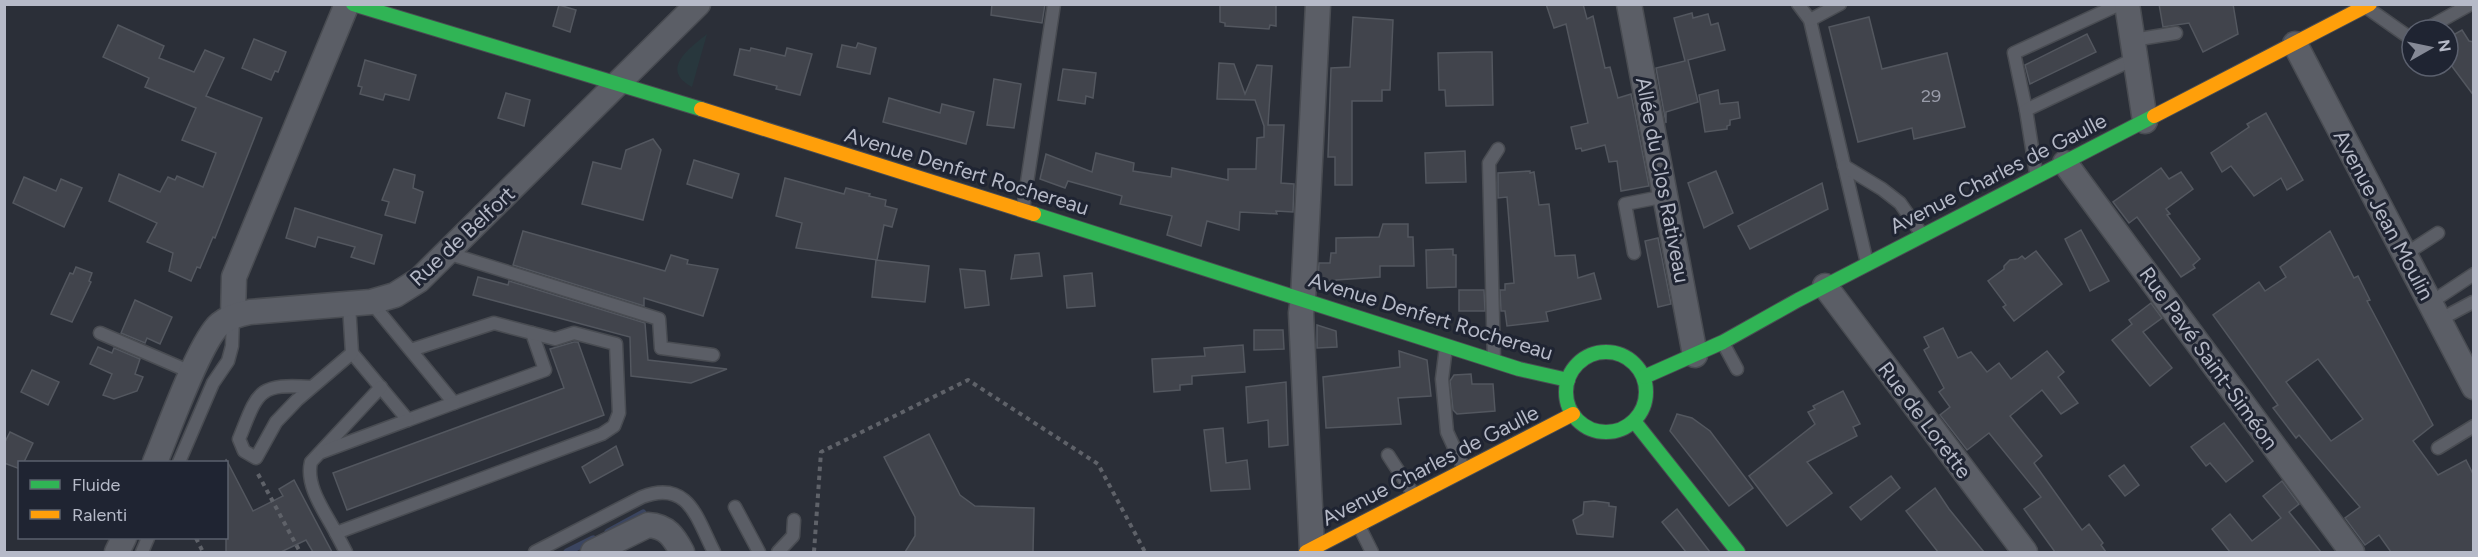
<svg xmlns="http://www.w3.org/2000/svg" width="2478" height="557" viewBox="0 0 2478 557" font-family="Figtree,sans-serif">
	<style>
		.green { fill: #28373d }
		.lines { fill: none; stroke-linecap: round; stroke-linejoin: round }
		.stream { stroke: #3b4560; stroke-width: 7 }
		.building { fill: #41444c; stroke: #53575f; stroke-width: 1.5; fill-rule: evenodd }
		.lane-casing { stroke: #494c52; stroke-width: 15 }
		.street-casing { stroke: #494c52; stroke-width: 27 }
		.fast-casing { stroke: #494c52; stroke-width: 16 }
		.slow-casing { stroke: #494c52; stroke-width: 16 }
		.path { stroke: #5f6269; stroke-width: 4; stroke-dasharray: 4.5 4.5; stroke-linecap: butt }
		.lane { stroke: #5b5e66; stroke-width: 12 }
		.street { stroke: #5b5e66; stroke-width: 24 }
		.fast { stroke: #30b455; stroke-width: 14 }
		.slow { stroke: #ff9f0a; stroke-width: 14 }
		.labels { text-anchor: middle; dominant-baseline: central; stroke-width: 6; stroke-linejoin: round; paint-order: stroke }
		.number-label { font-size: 18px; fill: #999ca9 }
		.street-label { font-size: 21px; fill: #b6bac8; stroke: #1f2432 }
	</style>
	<rect width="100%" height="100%" fill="#2b2f38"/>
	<path class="green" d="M707 34 692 87C659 69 690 48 707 34Z"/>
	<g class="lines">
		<g class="stream">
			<polyline points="608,532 643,513"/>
			<polyline points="567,552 593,539"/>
		</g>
	</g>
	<g class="building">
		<polygon points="992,4 1045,4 1042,23 991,15"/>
		<polygon points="1220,4 1276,4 1276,26 1270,25 1269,29 1225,26 1225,23 1220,22"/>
		<polygon points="1546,4 1583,4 1587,19 1593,16 1605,68 1610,67 1618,98 1631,94 1649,186 1621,191 1617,161 1609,162 1605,145 1582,151 1581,148 1576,149 1571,127 1588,123 1566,24 1554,28"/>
		<polygon points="2159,4 2233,4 2238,34 2203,52 2189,23 2163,27"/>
		<polygon points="559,5 576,10 570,32 553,26"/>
		<polygon points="1692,13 1693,18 1708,14 1711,25 1718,23 1725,50 1688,60 1698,102 1666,112 1666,123 1656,68 1685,61 1674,18"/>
		<polygon points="1353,17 1393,20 1390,90 1382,90 1382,101 1352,101 1352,185 1335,185 1335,157 1328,157 1331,68 1350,67"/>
		<polygon points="1869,17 1882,69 1947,53 1965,127 1914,139 1912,128 1858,142 1829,27"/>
		<polygon points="118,25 164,46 159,58 194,72 205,50 224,58 206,96 262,118 215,238 213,237 200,268 197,267 191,281 169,271 173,253 147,242 157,223 109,201 119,174 160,192 168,177 175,180 177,176 203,187 216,153 182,140 196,108 145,87 149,78 103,57"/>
		<polygon points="2462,30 2469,41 2474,42 2474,96 2448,61 2448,38"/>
		<polygon points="2087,34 2096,52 2030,84 2025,65"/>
		<polygon points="254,39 286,52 278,72 275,71 271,80 242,68"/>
		<polygon points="858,43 876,48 870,74 837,67 842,45 856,48"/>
		<polygon points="751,48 785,56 787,48 812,54 800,95 776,89 777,86 734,75 740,49 750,51"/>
		<polygon points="1477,52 1492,52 1493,105 1446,106 1445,90 1439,90 1438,53"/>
		<polygon points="365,60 416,75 409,100 385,94 383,100 360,94 362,87 358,86"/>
		<polygon points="1219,63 1234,64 1245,94 1257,65 1272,66 1268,125 1284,125 1281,183 1294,184 1293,212 1276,211 1277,214 1240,212 1239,230 1207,221 1201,246 1167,235 1172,216 1120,204 1122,196 1068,181 1065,188 1040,179 1046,154 1092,172 1096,153 1134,163 1133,171 1171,177 1172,168 1228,180 1228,169 1256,169 1257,138 1264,137 1264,126 1255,100 1217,99"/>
		<polygon points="1063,69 1096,73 1093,98 1086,96 1085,104 1058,100"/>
		<polygon points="994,79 1021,84 1014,128 987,125"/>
		<polygon points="1718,90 1720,104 1738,102 1740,118 1730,120 1730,125 1727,126 1727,129 1705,132 1699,95"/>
		<polygon points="506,93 530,100 524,126 498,118"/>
		<polygon points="889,98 940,113 942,104 974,112 966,144 883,122"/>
		<polygon points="2266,113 2303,180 2287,190 2281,178 2254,196 2231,166 2222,172 2211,153 2249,127 2247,124"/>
		<polygon points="653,139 661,150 643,220 582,204 593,162 621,169 626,150"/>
		<polygon points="1465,151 1466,182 1426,183 1425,153"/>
		<polygon points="694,160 739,174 732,198 687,184"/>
		<polygon points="2161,168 2169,179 2181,172 2193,189 2166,209 2170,214 2167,215 2200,259 2193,265 2195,268 2181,277 2137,217 2129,223 2113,202"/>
		<polygon points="394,169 415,175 413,188 423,192 415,223 385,215 389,202 382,200"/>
		<polygon points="1530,171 1530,173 1534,172 1539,205 1549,204 1555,256 1575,255 1578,278 1594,273 1601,299 1546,312 1548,321 1507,326 1505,311 1501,311 1500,290 1505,290 1505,284 1514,283 1507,197 1498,198 1498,173"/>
		<polygon points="1716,171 1733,213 1704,228 1688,183"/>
		<polygon points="24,177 56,191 61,179 82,188 64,227 13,203"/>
		<polygon points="785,178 844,194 846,188 870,194 869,196 886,200 885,206 897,209 892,227 884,225 877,260 796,248 802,223 776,216"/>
		<polygon points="1822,183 1828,209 1750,249 1738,226"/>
		<polygon points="295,208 382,235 374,264 351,257 355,247 318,237 315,247 286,238"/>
		<polygon points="1383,224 1408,224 1408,237 1413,237 1414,266 1380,266 1380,277 1336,280 1335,287 1323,283 1318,278 1319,263 1330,263 1331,253 1336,253 1336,238 1379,237"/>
		<polygon points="2081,230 2109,281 2090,291 2065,239"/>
		<polygon points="523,231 665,271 671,255 688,260 687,264 718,269 703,316 644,298 644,306 513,265"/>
		<path d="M2330 231 2354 278 2358 276 2370 300 2367 301 2433 425 2413 441 2438 475 2466 460 2474 476V552H2391L2379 535 2365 545 2345 518 2360 507 2299 435 2296 438 2273 408 2278 405 2213 315 2259 282 2265 291 2286 277 2280 267ZM2318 359 2363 419 2331 441 2286 382Z"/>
		<polygon points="1658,238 1671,304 1658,307 1645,241"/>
		<polygon points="1453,249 1453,255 1456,255 1456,287 1427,288 1426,250"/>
		<polygon points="2036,251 2062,284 2014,321 2003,307 2006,305 1988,281 2004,269 2004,266 2010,260 2018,259 2022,256 2025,259"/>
		<polygon points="1039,253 1042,276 1011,279 1015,255"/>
		<polygon points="876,260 929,266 925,302 872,297"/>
		<polygon points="76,267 92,273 89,281 91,282 72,322 51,314 70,273 73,274"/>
		<polygon points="960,269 985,271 989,305 965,308"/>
		<polygon points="1092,273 1095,306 1067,308 1064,276"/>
		<polygon points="478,277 508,285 509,281 645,323 648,360 727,369 691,383 631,376 630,337 473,295"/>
		<polygon points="1459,290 1484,290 1485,311 1459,311"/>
		<polygon points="135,300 172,317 160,344 147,338 145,343 121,333"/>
		<polygon points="2151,303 2162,318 2143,332 2172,368 2150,386 2112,340 2132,324 2129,320"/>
		<polygon points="1317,325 1336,331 1337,347 1317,348"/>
		<polygon points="1943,328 1958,358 1971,352 1987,372 1999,363 2011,379 2047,351 2064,372 2058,377 2078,403 2061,414 2042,390 2010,416 2042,456 2034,463 2082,530 2089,524 2103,543 2101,545 2106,552 2055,552 2024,509 2041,497 1989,433 1967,450 1940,415 1950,407 1939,392 1944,388 1924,350 1929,347 1924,337"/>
		<polygon points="1254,330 1283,330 1284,349 1254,350"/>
		<polygon points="574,342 578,342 604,415 347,510 333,473 564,388 550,349"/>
		<polygon points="1243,345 1245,372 1192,376 1192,384 1180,385 1180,390 1154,392 1152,359 1205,356 1204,348"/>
		<polygon points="98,347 112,353 114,348 140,359 135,374 143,377 137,391 114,399 103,395 112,374 90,364"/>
		<polygon points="1399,351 1427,360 1431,396 1398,398 1401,424 1326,428 1323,377 1400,367"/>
		<polygon points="32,370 59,382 48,405 21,392"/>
		<polygon points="1471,374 1472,384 1493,384 1495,411 1457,414 1453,410 1450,381 1454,375"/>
		<polygon points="1286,382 1288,445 1269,447 1268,420 1248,423 1246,387"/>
		<polygon points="1843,391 1860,424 1853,427 1857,436 1807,462 1832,493 1787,526 1749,476 1815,424 1808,412 1815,409 1813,406"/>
		<polygon points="1677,414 1692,418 1710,431 1753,488 1729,506 1670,431"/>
		<polygon points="2224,423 2253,461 2226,482 2210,463 2206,466 2191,447"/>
		<polygon points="1223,428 1226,463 1247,460 1250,489 1211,491 1204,430"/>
		<polygon points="10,432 33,443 24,462 20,462 20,469 4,463 4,444"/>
		<polygon points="929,434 960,495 975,506 1034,508 1033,552 905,552 915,536 915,517 884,457"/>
		<polygon points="616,446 623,465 590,483 582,467"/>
		<polygon points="226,459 253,511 283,496 279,489 294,480 332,552 313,552 306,540 281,552 226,552"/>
		<polygon points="2124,465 2139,485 2125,496 2109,476"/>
		<polygon points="1891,476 1900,488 1861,520 1850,507"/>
		<polygon points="2282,481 2299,504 2289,512 2321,552 2230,552 2212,529 2230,514 2252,541 2281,518 2263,496"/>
		<polygon points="1935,488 1949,509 1984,552 1938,552 1906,511"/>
		<polygon points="1594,501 1609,503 1609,506 1616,507 1613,537 1577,534 1573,520 1583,514 1584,502"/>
		<polygon points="1677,509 1710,552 1686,552 1662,522"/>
	</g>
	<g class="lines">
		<g class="lane-casing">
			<g id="lane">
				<polyline points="1798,4 1810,20 1867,263"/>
				<polyline points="2366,7 2410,38 2412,37"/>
				<polyline points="1810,20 1840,4"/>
				<polyline points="2424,30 2471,4"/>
				<polyline points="2133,40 2176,33"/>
				<polyline points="2026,110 2014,53 2120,4"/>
				<polyline points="1844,166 1882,189 1900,203 1921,233"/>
				<polyline points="2036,173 2026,110 2136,58"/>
				<polyline points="1023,209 1054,4"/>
				<polyline points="447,253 659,319 661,348 713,355"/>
				<polyline points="1634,253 1625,204 1666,196"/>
				<polyline points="2404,255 2438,233"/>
				<polyline points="371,302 454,403 545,370 532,333 494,323 411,350"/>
				<polyline points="2430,303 2474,274"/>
				<polyline points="2439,320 2473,302"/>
				<polyline points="100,333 193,373"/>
				<polyline points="1723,343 1737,369"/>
				<polyline points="1446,347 1442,379 1447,432 1464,469"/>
				<polyline points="352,353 408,420 454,403"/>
				<polyline points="1494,360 1489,163 1498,149"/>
				<path d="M311 387C257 383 258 392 239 439L244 451 256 458 276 422 297 400 352 353 349 305"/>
				<path d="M381 387 311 462C305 486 325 512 336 533L602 434 614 426 619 413 616 344 574 333 555 339 532 333"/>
				<polyline points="2438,448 2474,426"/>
				<polyline points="322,452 408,420"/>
				<polyline points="1388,455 1414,495"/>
				<polyline points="179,462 213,383 228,361 232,346 233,316"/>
				<polyline points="735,507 759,552"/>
				<polyline points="1359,526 1372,552"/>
				<polyline points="336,533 346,552"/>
				<polyline points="142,552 148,538"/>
				<path d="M535 552 642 497C689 479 697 519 714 552"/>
				<polyline points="778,552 793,536 794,520"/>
			</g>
		</g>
		<g class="street-casing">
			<g id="street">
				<polyline points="1629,4 1695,355"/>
				<polyline points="2127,4 2145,121"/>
				<polyline points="2295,44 2474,387"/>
				<polyline points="2065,163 2352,552"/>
				<polyline points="1825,286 2025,552"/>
				<polyline points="233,316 234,277 347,4"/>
				<path d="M155 462C167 434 200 340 220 324 229 317 239 314 250 312L371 302 395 295 419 280 698 4"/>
				<polyline points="1312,550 1301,313 1303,299 1318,4"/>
				<polyline points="117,552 124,538"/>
				<path d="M593 552 648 525C667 526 674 537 682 552"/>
			</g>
		</g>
		<g class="fast-casing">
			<g id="fast">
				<polyline points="353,4 701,109"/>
				<polyline points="1034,214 1519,369 1568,380"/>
				<circle cx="1606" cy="392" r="40"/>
				<polyline points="1644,377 1723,342 1798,300 2154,116"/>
				<polyline points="1634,421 1738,552"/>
			</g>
		</g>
		<g class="slow-casing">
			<g id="slow">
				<polyline points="701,109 1034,214"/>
				<polyline points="2154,116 2370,4"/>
				<polyline points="1306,552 1573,414"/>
			</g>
		</g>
		<g class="path">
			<polyline points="258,474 300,552"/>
			<polyline points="196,538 203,552"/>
			<polyline points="814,552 821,452 968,380 1098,464 1145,552"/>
		</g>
		<use href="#lane" class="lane"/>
		<use href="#street" class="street"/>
		<use href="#fast" class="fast"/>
		<use href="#slow" class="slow"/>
	</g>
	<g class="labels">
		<g class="number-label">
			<text x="1931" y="96">29</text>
		</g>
		<g class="street-label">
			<text transform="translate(967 171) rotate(17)">Avenue Denfert Rochereau</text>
			<text transform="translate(1998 173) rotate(-27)">Avenue Charles de Gaulle</text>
			<text transform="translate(1663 180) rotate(79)">Allée du Clos Rativeau</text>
			<text transform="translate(2384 215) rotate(62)">Avenue Jean Moulin</text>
			<text transform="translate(462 236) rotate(-43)">Rue de Belfort</text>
			<text transform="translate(1431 316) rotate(17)">Avenue Denfert Rochereau</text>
			<text transform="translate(2209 358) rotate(54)">Rue Pavé Saint-Siméon</text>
			<text transform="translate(1925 420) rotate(53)">Rue de Lorette</text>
			<text transform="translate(1430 465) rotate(-27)">Avenue Charles de Gaulle</text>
		</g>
	</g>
	<rect width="2478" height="557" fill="none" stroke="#b6bac8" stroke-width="12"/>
	<rect x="18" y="461" width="210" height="78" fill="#1f2432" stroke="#5b606e" stroke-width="1.5"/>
	<rect x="30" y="480" width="30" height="9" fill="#30b455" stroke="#5b606e" stroke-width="1.5"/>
	<text x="72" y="491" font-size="18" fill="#b6bac8">Fluide</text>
	<rect x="30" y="510" width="30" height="9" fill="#ff9f0a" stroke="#5b606e" stroke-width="1.5"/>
	<text x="72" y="521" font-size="18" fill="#b6bac8">Ralenti</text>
	<g transform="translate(2430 48) rotate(81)"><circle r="28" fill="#1f2432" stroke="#5b606e" stroke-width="1.5"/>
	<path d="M0-4.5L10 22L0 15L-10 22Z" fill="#858996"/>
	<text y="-9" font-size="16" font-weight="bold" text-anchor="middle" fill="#b6bac8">N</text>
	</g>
</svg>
